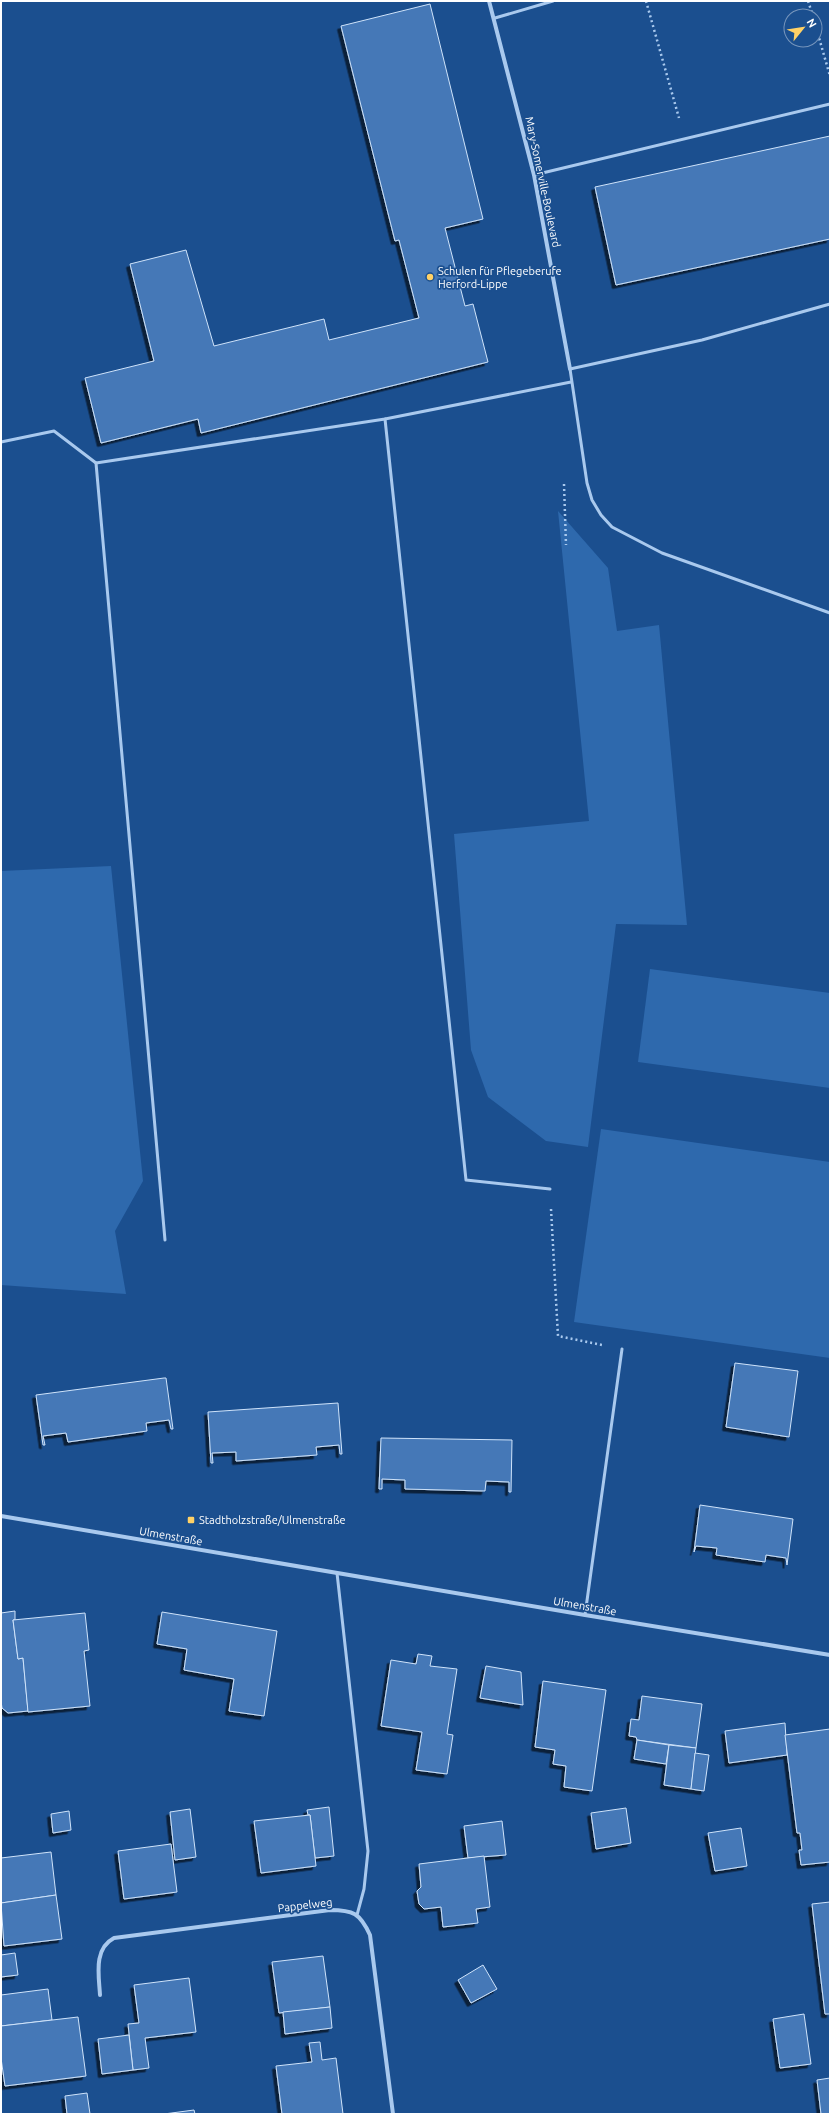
<svg xmlns="http://www.w3.org/2000/svg" width="831" height="2115" viewBox="0 0 831 2115" font-family="Ubuntu,sans-serif">
	<style>
		.green { fill: #2e69ad }
		.building { fill: #4478b7; stroke: #cfe3fa; filter: url(#shadow) }
		.lines { fill: none; stroke-linecap: round; stroke-linejoin: round }
		.path { stroke: #a9c9ee; stroke-width: 2.5; stroke-dasharray: 2 3; stroke-linecap: butt }
		.service { stroke: #a9c9ee; stroke-width: 3 }
		.minor { stroke: #a9c9ee; stroke-width: 4 }
		.poi-dot { fill: #ffd166; stroke: #1b4f8f; stroke-width: 1.5 }
		.labels { text-anchor: middle; dominant-baseline: central; stroke-width: 3.5; stroke-linejoin: round; paint-order: stroke }
		.street-label { font-size: 11px; fill: #fff; stroke: #1b4f8f }
		.poi-label { font-size: 11px; fill: #fff; stroke: #1b4f8f; text-anchor: start }
	</style>
	<defs>
		<filter id="shadow"><feDropShadow dx="-3.5" dy="3.5" stdDeviation="0" flood-color="#0009"/></filter>
	</defs>
	<rect width="100%" height="100%" fill="#1b4f8f"/>
	<g class="green">
		<polygon points="558,511 608,568 617,631 659,625 687,925 616,924 588,1147 546,1141 488,1097 471,1050 454,834 589,821"/>
		<polygon points="111,866 143,1181 115,1231 126,1294 1,1285 1,871"/>
		<polygon points="650,969 830,993 830,1088 638,1062"/>
		<polygon points="601,1129 830,1162 830,1358 574,1322"/>
	</g>
	<g class="building">
		<polygon points="430,4 483,219 445,228 465,306 473,304 488,362 201,433 198,419 101,443 85,378 154,361 130,264 186,250 214,346 324,319 329,340 419,318 399,240 395,241 341,26"/>
		<polygon points="830,136 830,239 616,285 595,187"/>
		<polygon points="735,1363 798,1371 789,1437 726,1427"/>
		<polygon points="164,1378 166,1378 173,1429 171,1429 169,1420 146,1423 147,1431 68,1442 66,1433 43,1436 45,1445 43,1445 36,1395"/>
		<polygon points="338,1403 342,1454 340,1454 339,1445 316,1447 317,1455 236,1461 236,1452 212,1453 213,1463 211,1463 208,1412"/>
		<polygon points="381,1438 512,1440 511,1492 509,1492 509,1482 486,1481 485,1491 405,1489 405,1480 382,1479 382,1489 379,1489"/>
		<polygon points="700,1505 793,1519 787,1565 786,1558 766,1555 765,1562 716,1555 717,1548 696,1546 694,1552"/>
		<polygon points="15,1611 15,1620 13,1620 18,1659 23,1658 28,1711 8,1713 2,1708 1,1701 1,1613"/>
		<polygon points="162,1612 277,1631 264,1716 229,1711 234,1679 184,1670 187,1649 157,1644"/>
		<polygon points="85,1613 89,1650 84,1651 90,1706 28,1712 23,1658 18,1659 13,1620"/>
		<polygon points="418,1654 432,1656 430,1666 457,1669 447,1734 453,1735 447,1774 416,1770 422,1732 381,1726 391,1660 416,1664"/>
		<polygon points="486,1666 521,1672 523,1705 480,1698"/>
		<polygon points="543,1681 606,1690 592,1791 564,1787 566,1766 553,1764 555,1750 535,1747"/>
		<polygon points="642,1696 702,1704 696,1748 637,1740 636,1737 629,1736 631,1719 639,1720"/>
		<polygon points="785,1723 787,1755 729,1763 725,1731"/>
		<polygon points="830,1729 830,1862 801,1865 799,1850 802,1850 800,1833 797,1833 785,1735"/>
		<polygon points="637,1740 669,1745 666,1764 634,1759"/>
		<polygon points="669,1745 696,1748 691,1789 664,1785"/>
		<polygon points="695,1753 709,1755 704,1791 691,1789"/>
		<polygon points="329,1807 334,1856 315,1858 310,1815 308,1815 307,1810"/>
		<polygon points="626,1808 631,1843 596,1849 591,1813"/>
		<polygon points="190,1809 196,1857 175,1860 170,1812"/>
		<polygon points="69,1811 71,1830 53,1833 51,1814"/>
		<polygon points="310,1815 316,1866 261,1873 254,1821"/>
		<polygon points="502,1821 506,1855 468,1858 464,1826"/>
		<polygon points="741,1828 747,1866 715,1871 708,1833"/>
		<polygon points="171,1844 177,1892 124,1899 118,1851"/>
		<polygon points="51,1852 56,1895 1,1903 1,1858"/>
		<polygon points="484,1856 490,1907 476,1909 478,1923 443,1927 441,1907 424,1909 419,1904 417,1891 421,1887 419,1864"/>
		<polygon points="56,1895 62,1939 4,1946 1,1903"/>
		<polygon points="830,1902 830,2014 825,2014 812,1904"/>
		<polygon points="15,1953 18,1975 1,1977 1,1955"/>
		<polygon points="323,1956 330,2007 279,2013 272,1962"/>
		<polygon points="483,1965 497,1989 471,2003 458,1980"/>
		<polygon points="189,1978 196,2032 145,2038 149,2068 133,2070 128,2024 139,2023 134,1985"/>
		<polygon points="48,1989 52,2020 1,2026 1,1995"/>
		<polygon points="330,2007 332,2028 285,2034 283,2012"/>
		<polygon points="804,2014 811,2064 780,2068 773,2019"/>
		<polygon points="78,2017 86,2076 5,2086 1,2058 1,2026"/>
		<polygon points="129,2035 133,2070 102,2074 98,2039"/>
		<polygon points="320,2042 322,2060 336,2058 343,2114 282,2114 276,2066 312,2062 309,2043"/>
		<polygon points="830,2078 830,2114 821,2114 817,2080"/>
		<polygon points="87,2093 90,2114 67,2114 65,2096"/>
		<polygon points="194,2110 195,2114 164,2114"/>
	</g>
	<g class="lines">
		<g class="path">
			<polyline points="646,1 679,118"/>
			<polyline points="808,1 813,16"/>
			<polyline points="815,24 830,76"/>
			<polyline points="564,484 566,545"/>
			<polyline points="551,1209 558,1336 602,1345"/>
		</g>
		<g class="service">
			<polyline points="495,18 553,1"/>
			<polyline points="534,175 830,104"/>
			<polyline points="830,304 702,340 570,369 587,483 592,500 601,515 612,527 662,553 830,613"/>
			<polyline points="385,419 466,1180 550,1189"/>
			<polyline points="1,442 54,431 96,463 385,419 571,382"/>
			<polyline points="96,463 165,1240"/>
			<polyline points="337,1573 368,1851 364,1889 357,1915"/>
			<polyline points="585,1615 622,1349"/>
		</g>
		<g class="minor">
			<polyline points="489,1 534,175 570,369"/>
			<polyline points="1,1516 585,1615 830,1655"/>
			<path d="M100 1995C99 1976 93 1949 114 1938L330 1910C353 1910 360 1913 370 1935L393 2114"/>
		</g>
	</g>
	<g class="poi-dot">
		<circle cx="430" cy="277" r="4"/>
		<rect x="187" y="1516" width="8" height="8" rx="2"/>
	</g>
	<g class="labels">
		<g class="street-label">
			<text transform="translate(543 182) rotate(78)">Mary-Somerville-Boulevard</text>
			<text transform="translate(171 1536) rotate(10)">Ulmenstraße</text>
			<text transform="translate(585 1606) rotate(10)">Ulmenstraße</text>
			<text transform="translate(305 1905) rotate(-7)">Pappelweg</text>
		</g>
		<g class="poi-label">
			<text x="438" y="271">Schulen für Pflegeberufe<tspan x="438" dy="13">Herford-Lippe</tspan></text>
			<text x="199" y="1520">Stadtholzstraße/Ulmenstraße</text>
		</g>
	</g>
	<rect width="831" height="2115" fill="none" stroke="#ffffff" stroke-width="4"/>
	<g transform="translate(803 28) rotate(60)"><circle r="19" fill="#1b4f8f" stroke="#7695bc"/>
	<path d="M0-3L7 15L0 10L-7 15Z" fill="#ffd166"/>
	<text y="-6" font-size="11" font-weight="bold" text-anchor="middle" fill="#ffffff">N</text>
	</g>
</svg>
